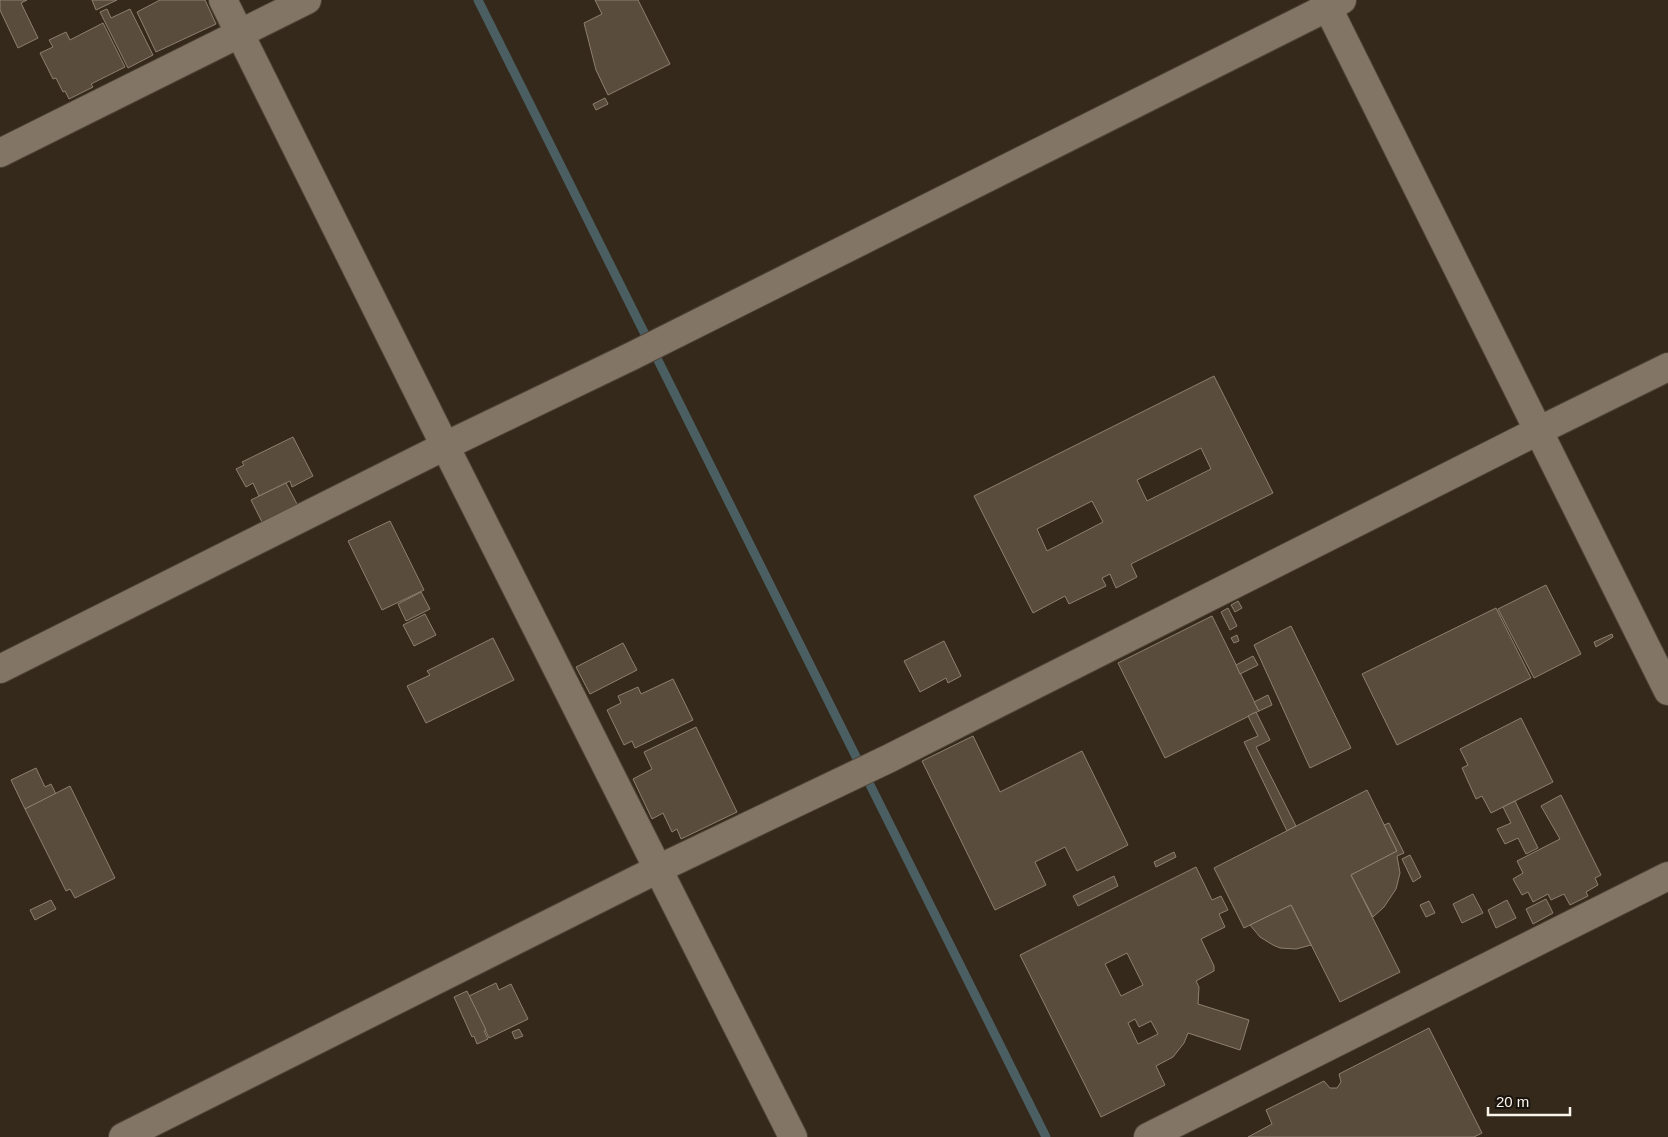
<svg xmlns="http://www.w3.org/2000/svg" width="1668" height="1137" viewBox="0 0 1668 1137" font-family="Arial,sans-serif">
	<style>
		.lines { fill: none; stroke-linecap: round; stroke-linejoin: round }
		.stream { stroke: #4b5f63; stroke-width: 9 }
		.building { fill: #594c3d; stroke: #8e8070; fill-rule: evenodd }
		.minor-casing { stroke: #4d4437; stroke-width: 30 }
		.minor { stroke: #837565; stroke-width: 28 }
	</style>
	<rect width="100%" height="100%" fill="#34291b"/>
	<g class="lines">
		<polyline class="stream" points="478,0 1046,1137"/>
	</g>
	<g class="building">
		<polygon points="0,0 27,0 21,3 38,38 18,48 0,10"/>
		<polygon points="92,0 117,0 96,10"/>
		<polygon points="160,0 205,0 216,24 156,52 137,12"/>
		<polygon points="595,0 638,0 670,64 608,95 596,70 584,23 602,14"/>
		<polygon points="107,9 111,18 130,9 153,55 128,68 100,12"/>
		<polygon points="103,23 125,67 91,84 93,87 69,99 65,91 63,92 56,78 53,79 40,53 53,47 49,40 66,32 70,40"/>
		<polygon points="605,98 608,104 596,110 593,104"/>
		<path d="M1214 376 1273 493 1131 564 1137 577 1116 588 1110 574 1102 578 1106 586 1069 604 1065 596 1033 613 974 496ZM1201 448 1211 469 1147 501 1137 480ZM1092 501 1103 522 1047 551 1037 529Z"/>
		<polygon points="293,437 313,476 292,487 290,481 259,496 253,483 246,487 236,469 244,465 242,462"/>
		<polygon points="286,483 297,504 262,522 251,500"/>
		<polygon points="390,521 424,590 382,610 348,541"/>
		<polygon points="1546,585 1581,654 1534,678 1498,609"/>
		<polygon points="421,592 430,609 406,621 398,604"/>
		<polygon points="1238,601 1242,608 1235,612 1231,605"/>
		<polygon points="1228,608 1237,626 1230,630 1221,612"/>
		<polygon points="1496,608 1531,678 1397,745 1362,674"/>
		<polygon points="425,614 436,635 414,646 403,625"/>
		<polygon points="1212,616 1259,711 1165,758 1118,663"/>
		<polygon points="1291,626 1351,748 1310,768 1254,645"/>
		<polygon points="1612,634 1613,637 1596,647 1594,642"/>
		<polygon points="1237,635 1239,641 1234,643 1231,638"/>
		<polygon points="493,638 514,680 426,723 407,686 430,675 427,671"/>
		<polygon points="944,641 961,676 948,683 946,678 920,692 904,661"/>
		<polygon points="623,643 637,670 590,694 576,667"/>
		<polygon points="1253,656 1258,665 1240,674 1236,665"/>
		<polygon points="673,679 693,720 635,748 632,741 624,745 607,710 621,703 618,696 638,687 641,694"/>
		<polygon points="1268,695 1272,705 1259,711 1254,702"/>
		<polygon points="1256,712 1270,740 1256,747 1296,826 1287,831 1244,742 1258,736 1248,716"/>
		<polygon points="1521,718 1553,782 1491,813 1482,796 1476,799 1462,768 1468,765 1460,749"/>
		<polygon points="696,727 737,812 681,839 677,829 672,832 663,813 652,819 633,779 652,769 644,752"/>
		<polygon points="973,736 1000,792 1082,751 1128,845 1077,871 1065,847 1035,862 1046,885 995,910 922,761"/>
		<polygon points="36,768 45,787 51,784 56,794 25,809 11,780"/>
		<polygon points="70,786 115,878 75,898 70,889 66,891 25,809"/>
		<polygon points="1367,790 1397,851 1351,875 1400,972 1340,1002 1291,905 1244,928 1214,868"/>
		<polygon points="1561,795 1601,875 1595,878 1598,885 1586,892 1588,896 1570,905 1564,894 1551,900 1548,894 1533,902 1528,892 1522,895 1513,879 1523,873 1517,861 1560,839 1541,806"/>
		<polygon points="1515,801 1538,848 1526,854 1518,838 1505,844 1497,829 1511,823 1503,807"/>
		<polygon points="1389,823 1404,853 1397,856 1400,873 1396,889 1384,907 1373,917 1351,875 1397,851 1384,825"/>
		<polygon points="1174,852 1176,857 1156,867 1154,862"/>
		<polygon points="1410,855 1421,877 1413,882 1402,859"/>
		<path d="M1196 867 1212 900 1221 896 1228 910 1219 914 1225 927 1201 939 1214 966V971L1196 981 1199 987 1198 1004 1249 1020 1240 1050 1188 1033 1184 1043 1173 1057 1156 1066 1165 1085 1101 1117 1020 955ZM1127 953 1143 985 1121 996 1105 964ZM1135 1019 1139 1027 1151 1021 1158 1034 1138 1044 1128 1023Z"/>
		<polygon points="1114,876 1118,886 1078,906 1073,896"/>
		<polygon points="1473,894 1483,913 1462,923 1453,904"/>
		<polygon points="1546,899 1553,913 1533,924 1526,909"/>
		<polygon points="51,900 56,909 35,920 30,910"/>
		<polygon points="1507,900 1516,918 1496,928 1488,910"/>
		<polygon points="1429,901 1435,913 1426,917 1420,905"/>
		<polygon points="1291,905 1311,945 1296,949 1280,948 1273,945 1260,937 1250,925"/>
		<polygon points="496,983 499,990 511,984 528,1019 489,1038 469,996"/>
		<polygon points="467,991 486,1030 484,1031 488,1039 477,1044 474,1036 472,1037 454,997"/>
		<polygon points="1429,1028 1482,1133 1474,1137 1248,1137 1272,1124 1266,1110 1324,1081 1330,1088 1337,1088 1341,1082 1339,1074"/>
		<polygon points="519,1029 523,1036 515,1039 512,1032"/>
	</g>
	<g class="lines">
		<g class="minor-casing">
			<g id="minor">
				<polyline points="223,0 445,446 793,1137"/>
				<polyline points="1324,0 1668,691"/>
				<polyline points="0,153 307,0"/>
				<polyline points="0,669 445,446 632,356 1342,0"/>
				<polyline points="123,1137 658,869 890,758 1538,431 1668,367"/>
				<polyline points="1148,1137 1668,876"/>
			</g>
		</g>
		<use href="#minor" class="minor"/>
	</g>
	<path d="M1488 1107v8h82v-8" fill="none" stroke="#fbf4ea" stroke-width="2.5"/>
	<text x="1496" y="1107" font-size="15" fill="#fbf4ea" stroke="#18130d" stroke-width="4" paint-order="stroke">20 m</text>
</svg>
